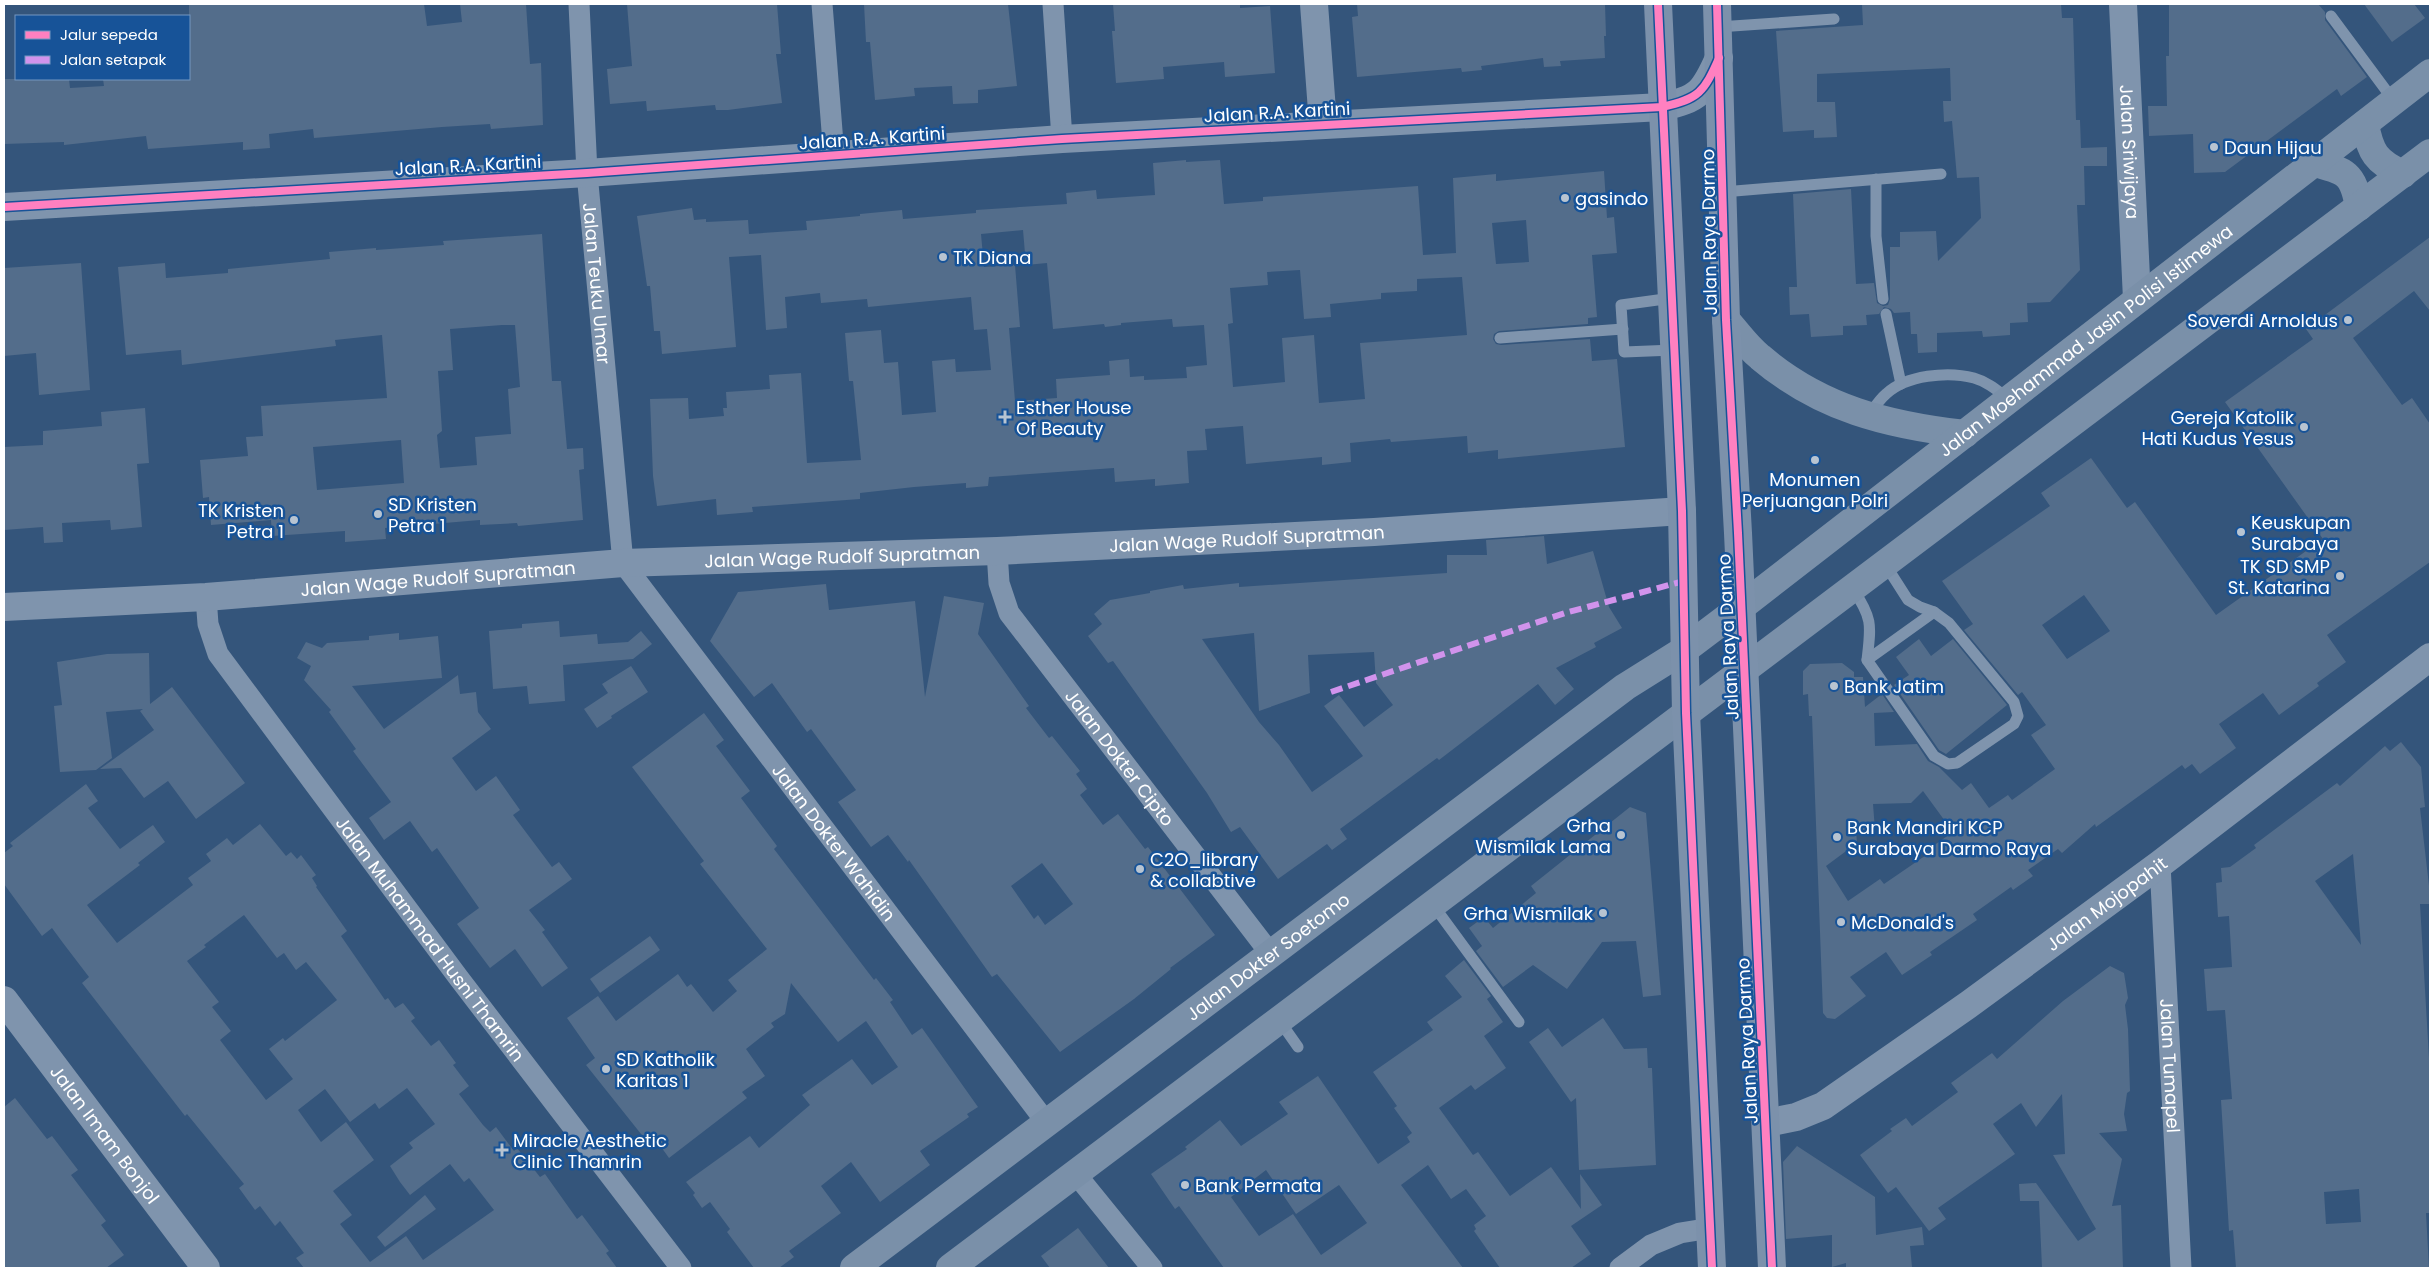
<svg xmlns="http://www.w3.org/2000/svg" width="2434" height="1272" viewBox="0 0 2434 1272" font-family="Poppins,sans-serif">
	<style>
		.building { fill: #536d8b; fill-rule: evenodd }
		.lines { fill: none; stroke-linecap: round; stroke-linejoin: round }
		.service { stroke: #7f94ad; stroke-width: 11 }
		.minor { stroke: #7f94ad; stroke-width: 21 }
		.tertiary { stroke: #7f94ad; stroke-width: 28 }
		.secondary { stroke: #7a90a9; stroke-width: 28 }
		.primary { stroke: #7c91ab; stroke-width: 28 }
		.quiet { stroke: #d193ec; stroke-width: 6; stroke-dasharray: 12 6; stroke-linecap: butt }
		.cycleway-casing { stroke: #175398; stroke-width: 11 }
		.cycleway { stroke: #ff80c0; stroke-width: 8 }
		.poi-dot { fill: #b8c4d1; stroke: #175398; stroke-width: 2 }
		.labels { text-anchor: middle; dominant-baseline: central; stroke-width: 5; stroke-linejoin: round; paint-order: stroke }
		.street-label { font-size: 18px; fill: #fff; stroke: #175398 }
		.poi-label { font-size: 18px; fill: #fff; stroke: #175398; text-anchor: start }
	</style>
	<rect width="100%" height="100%" fill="#34557b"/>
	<g class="building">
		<polygon points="189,4 424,4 427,26 462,22 460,4 526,4 530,64 541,63 543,125 491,129 490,124 442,127 314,138 313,129 269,134 270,148 243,150 243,142 148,149 146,136 64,145 64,142 4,144 4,79 69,79 70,88 104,86 103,79 189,79"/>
		<polygon points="627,4 777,4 781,54 776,54 782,103 728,110 716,110 715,105 647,111 646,101 610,104 607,69 632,66"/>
		<polygon points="864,4 1008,4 1017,86 978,90 978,103 953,104 952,86 914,88 915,96 875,100 870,42 866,42"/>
		<polygon points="1113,4 1240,4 1240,8 1270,6 1275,73 1225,77 1224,62 1163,67 1164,79 1116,83 1112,31 1115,31"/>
		<polygon points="1357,4 1605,4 1606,36 1604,36 1605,58 1560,61 1561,66 1544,67 1543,58 1481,66 1482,70 1462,72 1461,68 1357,77 1352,17 1358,16"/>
		<polygon points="1862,4 2061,4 2062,18 2073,18 2076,120 2080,120 2081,148 2107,147 2107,166 2084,166 2085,205 2077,205 2080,270 2050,302 2027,303 2028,322 2010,323 2010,335 1983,337 1982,331 1937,333 1937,352 1918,353 1917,334 1911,334 1910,312 1894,313 1891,309 1884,307 1879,314 1866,315 1867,325 1843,326 1843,335 1811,337 1809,314 1790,315 1789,287 1797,287 1793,194 1851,189 1856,284 1874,283 1877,303 1883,306 1888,305 1890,299 1890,247 1900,247 1900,232 1936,231 1938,261 1981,218 1979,177 1957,178 1952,121 1944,122 1943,101 1951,101 1950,68 1817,74 1817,102 1835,102 1837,137 1814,138 1814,130 1783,132 1776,31 1863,25"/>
		<polygon points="2169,4 2318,4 2325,12 2325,20 2367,77 2341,96 2337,89 2225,172 2194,173 2193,134 2149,136 2148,106 2167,106 2166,56 2169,56"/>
		<polygon points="2364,4 2414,4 2425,18 2392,42"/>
		<path d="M1186 160V162L1220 160 1224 204 1263 201V197L1418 186 1423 255 1456 253 1453 178 1496 174V181L1604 171 1607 218 1614 217 1617 253 1592 255 1597 317 1588 318V324L1499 331 1494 334 1493 339 1496 344 1501 345 1590 339 1592 361 1617 359 1625 447 1498 459V450L1468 453 1467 436 1391 442 1390 439 1350 443 1351 462 1322 465V457L1246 464 1243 426 1205 429 1207 450 1187 451 1189 483 1155 486V479L1115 482 1114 468 989 477 988 486 966 488V483L914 487 860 493V499L752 507 753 512 717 515 716 499 657 506 653 476 650 399 688 398 689 419 724 416 723 408H727L726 392 770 389 769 375 801 373 807 463 861 460 853 381H849L845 333 881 330 884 363 898 362 902 415 936 412 932 361 955 359 956 372 991 370 987 329 974 330 971 297 868 307 867 299 821 303 820 293 785 297 787 328 766 330 761 255 729 257 736 347 662 354 660 331H654L650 286H647L637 216 692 208 694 220 706 219V222L748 220 749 234 807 230 806 221 860 216V214L902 210 903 219 976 213V210L1067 204 1066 193 1096 190 1097 199 1155 195 1153 163ZM1526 220 1529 262 1496 264 1492 223ZM1023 230 1026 265 1047 263 1053 329 1104 324 1105 327 1121 325V323L1172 319 1173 327 1204 325 1207 365 1186 367 1187 378 1144 380V376L1130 377 1129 359 1109 361 1110 375 1056 379 1057 398 1015 401 1009 328 1020 327 1015 265 984 267 981 234ZM1300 270 1304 319 1331 317 1330 304 1381 299V293L1417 291V279L1462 277 1467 335 1360 343 1365 399 1319 403 1314 335 1282 338 1285 382 1233 387 1228 324 1233 323 1230 288 1268 285 1267 272Z"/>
		<path d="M542 234 552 381H561L567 449 583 448 584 469 579 470 583 520 518 526 517 523 480 525V520L385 528 386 539 345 542V531L272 536 271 520 211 525 209 497 203 498 200 460 248 456 246 437 263 436 261 406 387 398 382 335 335 340 336 346 182 365 181 350 126 355 118 267 165 263 166 278 228 273V269L330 259 329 252 376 248V250L444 245 443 241ZM502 325H515L520 387 508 389 511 434 475 437 477 465 440 468 437 435 442 431 438 371 453 370 450 329ZM401 440 404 483 317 490 313 447Z"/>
		<path d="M2430 237V311L2414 291 2353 338 2402 405 2412 398 2430 424V562L2327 635 2346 662 2317 683 2319 686 2279 715 2263 693 2219 724 2236 748 2200 774 2192 764 2185 769 2182 765 2096 827 2095 824 2062 853 2058 849 2028 870 2033 876 2013 890 2011 887 1973 914 1977 920 1930 952 1932 955 1902 975 1886 952 1850 977 1866 996 1835 1019 1827 1018 1823 1013 1812 716H1809L1808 694 1803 695V671L1810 664 1842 663 1854 672V677H1863L1865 707 1882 694 1894 712 1874 713 1875 746 1917 744 1928 761 1939 767 1962 790 1971 783 1989 808 2008 795 2012 800 2055 769 2031 735 2046 725 2022 692 2018 695 1964 630 1973 624 1942 581 2050 506 2041 493 2091 458 2127 508 2135 502 2216 615 2323 539 2225 402 2313 339 2306 329ZM2084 595 2110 631 2067 659 2042 625ZM1923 791 1953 832 1933 846 1935 849 1884 884 1880 879 1848 901 1826 866 1857 843 1856 830H1875L1873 804 1911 803Z"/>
		<polygon points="81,263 90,390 39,395 36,353 4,356 4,268"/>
		<polygon points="145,408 149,463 137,464 142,527 111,530 110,520 62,523 63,542 44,543 43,527 4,530 4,447 43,445 43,431 102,426 101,412"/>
		<path d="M1544 536 1547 564 1593 551 1609 607 1622 628 1594 643 1596 647 1556 668 1574 689 1555 705 1538 684 1439 760 1437 758 1340 829 1347 839 1332 850 1327 844 1278 879 1240 827 1231 832 1207 793 1113 661 1108 663 1088 636 1102 624 1094 614 1110 600 1150 593V591L1183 585 1184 589 1239 583V587L1447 573V555H1487L1486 540ZM1254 633 1259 711 1310 693 1308 655 1374 652 1376 683 1393 705 1364 727 1339 695 1324 706 1363 756 1312 792 1279 745 1259 722 1202 639Z"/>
		<path d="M826 584 829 610 915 601 925 697 944 596 984 603 978 634 1029 706 1026 708 1049 738 1052 736 1080 771 1076 774 1087 789 1080 795 1103 825 1118 814 1145 849 1148 847 1215 935 1170 968 1171 969 1134 999 1060 1052 997 974 992 977 909 860 908 862 888 835 871 847 838 802 856 790 811 729 807 732 772 683 754 697 710 641 738 592ZM1042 863 1073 904 1045 925 1038 915 1034 919 1011 886Z"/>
		<polygon points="559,621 560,637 597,634 598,644 628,642 641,631 652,644 633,659 563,665 565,701 529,704 527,686 493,689 489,631 522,628 522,624"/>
		<polygon points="399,633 399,640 438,636 442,678 352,686 384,729 458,675 460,694 476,692 478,712 491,729 452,758 476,791 496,776 520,810 513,815 552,867 559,862 572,879 529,910 545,930 542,932 568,968 542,987 515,949 490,968 457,924 479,908 437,848 432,852 410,821 384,840 369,818 391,802 353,751 356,749 329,712 331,710 304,680 311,666 297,658 306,642 322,648 327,643 369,640 369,636"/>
		<polygon points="1919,639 1931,656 1953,639 2007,705 1946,754 1939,750 1894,685 1909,675 1896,657"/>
		<polygon points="149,653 150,704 172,687 245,783 196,819 168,781 144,798 121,768 100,769 154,730 140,711 143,709 106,712 112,758 96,770 60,772 54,706 62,705 57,662 107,654"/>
		<polygon points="631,666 648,692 611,716 612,718 597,728 584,709 608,693 602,684"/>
		<polygon points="704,713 724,740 716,746 750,791 741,798 777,846 774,849 874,980 876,978 893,1000 890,1002 912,1035 922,1028 978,1107 967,1114 969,1117 920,1151 930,1165 880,1202 851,1162 821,1186 841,1213 789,1251 794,1257 779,1268 754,1268 727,1232 730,1229 710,1202 702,1208 693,1195 695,1193 686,1182 750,1136 759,1148 810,1105 802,1095 852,1059 872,1085 898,1067 866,1021 838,1042 791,983 785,1014 771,1023 774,1027 746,1049 765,1076 742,1092 747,1098 669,1158 659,1144 653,1149 586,1065 595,1058 567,1018 598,996 616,1021 678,974 687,987 691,984 713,1012 737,991 728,980 767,949 700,864 704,861 632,767"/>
		<path d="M2401 742 2421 767 2425 807 2420 808 2430 894V904H2420L2430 1075V1213H2426L2429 1268H2236L2233 1230 2229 1231 2221 1100 2232 1099 2225 1010 2207 1011 2204 969 2232 967 2229 916 2218 917 2216 883 2222 882 2221 868 2230 867 2256 848 2254 845 2337 783 2340 786 2385 746 2390 751ZM2353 854 2361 945 2315 881ZM2359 1189 2361 1222 2326 1224 2324 1192Z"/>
		<path d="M86 784 98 801 88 808 120 849 153 825 165 842 138 863 140 865 87 905 117 943 193 885 188 878 211 861 206 854 227 838 233 845 260 824 286 856 291 852 297 859 301 855 316 875 312 878 317 886 316 887 347 931 341 936 385 1000 388 998 395 1008 403 1003 415 1018 411 1021 431 1046 439 1040 456 1063 453 1065 469 1086 459 1094 483 1125 490 1132 496 1127 514 1151 517 1148 540 1177 545 1174 577 1219 582 1215 609 1251 606 1253 617 1268H304L296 1258 304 1253 280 1221 275 1226 260 1206 255 1210 239 1188 244 1184 187 1114 185 1116 82 983 89 977 63 943 52 928 42 936 4 884V853L13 846 10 843ZM244 915 277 958 284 953 296 970 306 962 337 1000 285 1041 283 1038 269 1049 293 1079 266 1100 220 1040 231 1031 212 1007 219 1002 187 961 206 947 204 945ZM407 1088 435 1124 409 1143 413 1148 390 1166 400 1182 410 1195 450 1164 464 1182 469 1178 494 1210 423 1260 406 1236 370 1262 340 1224 352 1215 333 1191 374 1160 346 1122 321 1142 298 1110 325 1089 350 1122 375 1103 379 1109Z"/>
		<polygon points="1630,807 1646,813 1661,995 1643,997 1636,941 1602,942 1567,989 1533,965 1503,987 1476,951 1482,946 1469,928 1484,917 1493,928 1536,893 1531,886"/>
		<polygon points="650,936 660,950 600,993 590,979"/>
		<path d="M1464 960 1491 996 1487 999 1503 1022 1484 1036 1506 1068 1475 1090 1471 1085 1439 1108 1473 1155 1478 1152 1510 1196 1551 1167 1581 1209 1580 1174 1602 1205 1571 1226 1591 1254 1571 1268H1500L1474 1231 1476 1229 1474 1225 1486 1216 1466 1189 1451 1199 1428 1165 1401 1185 1463 1268H1224L1179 1206 1175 1209 1151 1174 1187 1149 1185 1147 1220 1120 1241 1146 1288 1114 1279 1102 1318 1076 1378 1164 1410 1142 1407 1137 1412 1133 1394 1108 1397 1106 1373 1072 1433 1030 1427 1022 1462 997 1445 976ZM1266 1170 1296 1214 1339 1185 1367 1223 1321 1255 1293 1214 1259 1236 1231 1197Z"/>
		<polygon points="2110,966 2124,973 2128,998 2125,1005 2128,1029 2130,1091 2127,1093 2124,1114 2127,1131 2099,1133 2122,1159 2112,1206 2121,1205 2123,1268 2042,1268 2039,1201 2020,1201 2019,1184 2036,1183 2078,1241 2096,1229 2053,1155 2065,1154 2062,1094 2036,1127 2021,1103 1993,1124 2015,1154 1938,1208 1946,1219 1929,1231 1896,1187 1888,1193 1860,1155 1892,1131 1890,1129 1906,1118 1912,1126 1958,1092 1951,1083 1992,1053 1997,1059 2063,1001"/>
		<polygon points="1603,1018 1624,1049 1647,1048 1648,1068 1652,1068 1656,1165 1579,1170 1576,1098 1571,1102 1529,1042 1548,1028 1562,1047"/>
		<polygon points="15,1098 47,1139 52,1136 78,1170 71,1175 106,1221 101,1225 124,1255 106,1268 4,1268 4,1107"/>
		<polygon points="1797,1146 1875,1197 1876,1235 1922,1227 1924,1245 1910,1246 1912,1267 1846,1268 1846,1263 1832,1267 1832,1235 1786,1239 1783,1162"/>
		<polygon points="425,1195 436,1209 385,1247 377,1237"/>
		<polygon points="1078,1228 1109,1268 1050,1268 1041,1256"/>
	</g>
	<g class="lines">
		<g class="service">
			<polyline points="2331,16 2394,101"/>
			<polyline points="1718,27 1834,19"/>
			<polyline points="1876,179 1876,236 1883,299"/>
			<polyline points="1723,192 1941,174"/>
			<polyline points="1672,298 1621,305 1624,352 1674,350"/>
			<polyline points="1886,314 1901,384"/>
			<polyline points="1500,338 1623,329"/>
			<path d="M1869 415C1874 408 1879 400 1886 394 1906 375 1948 371 1974 378 1988 382 1998 391 2010 400"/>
			<path d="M1853 589C1873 619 1871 625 1867 660L1934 756 1948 764 1957 763 2014 724 2018 716 2014 702 1949 623 1934 612 1920 607 1908 600 1885 564"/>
			<polyline points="1867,660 1934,612"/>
			<polyline points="1431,902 1519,1022"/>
			<polyline points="1279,1020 1298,1047"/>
		</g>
		<g class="minor">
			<path id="s1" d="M579 4 587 173 623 563 1046 1122"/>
			<polyline points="822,4 834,156"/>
			<polyline points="1053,4 1062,139"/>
			<path id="s2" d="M997 551 999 583 1009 613 1270 953"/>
			<path id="s3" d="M206 597 208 624 218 654 458 977 681 1268"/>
			<path id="s4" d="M2160 864 2181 1268"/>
			<polyline points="1075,1173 1152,1268"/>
			<polyline points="1620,1268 1651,1245 1680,1233 1711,1228"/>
		</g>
		<g class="tertiary">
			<polyline points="1314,4 1323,124"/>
			<path id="s5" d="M2123 4 2137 299"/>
			<path d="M4 207 587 173 1062 139 1662 107C1699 99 1704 92 1719 58"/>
			<path id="s6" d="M4 607 206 597 623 563 997 551 1374 532 1682 511"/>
			<path id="s7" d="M4 1000 206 1268"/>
			<path id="s8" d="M1766 1123 1796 1117 1823 1106 1968 1005 2160 864 2430 657"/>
		</g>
		<g class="secondary">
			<path d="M2365 124C2370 152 2376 162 2403 174"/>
			<path d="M2314 163C2346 171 2353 173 2359 207"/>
			<path d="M1726 320C1737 332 1747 347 1760 357 1821 409 1888 425 1965 434"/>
			<path id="s9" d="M854 1268 1625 687 1684 650 1741 607 2430 73"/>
			<path d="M950 1268C1441 893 1937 525 2430 153"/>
		</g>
		<g class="primary">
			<polyline points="1658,4 1682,511 1686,713 1712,1268"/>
			<polyline points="1717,4 1726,320 1738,533 1772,1268"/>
		</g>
		<polyline class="quiet" points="1331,692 1565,613 1684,581"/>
		<g class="cycleway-casing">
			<g id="cycleway">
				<polyline points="1658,4 1682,511 1686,713 1712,1268"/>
				<polyline points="1717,4 1726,320 1738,533 1772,1268"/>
				<path d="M4 207 587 173 1062 139 1662 107C1699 99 1704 92 1719 58"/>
			</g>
		</g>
		<use href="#cycleway" class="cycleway"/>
	</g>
	<g class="poi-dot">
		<circle cx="2214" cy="147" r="5"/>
		<circle cx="1565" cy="198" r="5"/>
		<circle cx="943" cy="257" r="5"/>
		<circle cx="2348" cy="320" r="5"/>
		<path d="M1002.5 409.5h5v5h5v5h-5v5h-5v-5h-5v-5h5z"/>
		<circle cx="2304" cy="427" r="5"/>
		<circle cx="1815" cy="460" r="5"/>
		<circle cx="378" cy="514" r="5"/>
		<circle cx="294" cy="520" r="5"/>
		<circle cx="2241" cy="532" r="5"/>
		<circle cx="2340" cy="576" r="5"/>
		<circle cx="1834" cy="686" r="5"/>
		<circle cx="1621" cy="835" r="5"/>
		<circle cx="1837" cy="837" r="5"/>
		<circle cx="1140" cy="869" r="5"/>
		<circle cx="1603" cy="913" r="5"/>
		<circle cx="1841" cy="922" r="5"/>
		<circle cx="606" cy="1069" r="5"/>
		<path d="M499.5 1142.5h5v5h5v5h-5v5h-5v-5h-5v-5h5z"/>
		<circle cx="1185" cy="1185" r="5"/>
	</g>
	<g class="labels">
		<g class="street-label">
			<text transform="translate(1277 112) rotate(-3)">Jalan R.A. Kartini</text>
			<text transform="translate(872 138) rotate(-4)">Jalan R.A. Kartini</text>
			<text stroke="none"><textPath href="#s5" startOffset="148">Jalan Sriwijaya</textPath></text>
			<text transform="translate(468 165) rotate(-3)">Jalan R.A. Kartini</text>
			<text transform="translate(1709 232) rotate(-91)">Jalan Raya Darmo</text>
			<text stroke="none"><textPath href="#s1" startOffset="280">Jalan Teuku Umar</textPath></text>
			<text stroke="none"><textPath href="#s9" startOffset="1542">Jalan Moehammad Jasin Polisi Istimewa</textPath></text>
			<text stroke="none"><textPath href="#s6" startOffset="1245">Jalan Wage Rudolf Supratman</textPath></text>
			<text stroke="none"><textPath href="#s6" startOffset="840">Jalan Wage Rudolf Supratman</textPath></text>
			<text stroke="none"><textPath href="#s6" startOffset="435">Jalan Wage Rudolf Supratman</textPath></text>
			<text transform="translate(1728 637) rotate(-93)">Jalan Raya Darmo</text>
			<text stroke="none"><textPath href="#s2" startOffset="246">Jalan Dokter Cipto</textPath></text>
			<text stroke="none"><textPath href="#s1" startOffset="911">Jalan Dokter Wahidin</textPath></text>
			<text stroke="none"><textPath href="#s8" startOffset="408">Jalan Mojopahit</textPath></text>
			<text stroke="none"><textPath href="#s3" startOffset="414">Jalan Muhammad Husni Thamrin</textPath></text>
			<text stroke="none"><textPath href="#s9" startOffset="518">Jalan Dokter Soetomo</textPath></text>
			<text transform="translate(1747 1041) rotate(-93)">Jalan Raya Darmo</text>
			<text stroke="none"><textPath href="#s4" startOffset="202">Jalan Tumapel</textPath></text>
			<text stroke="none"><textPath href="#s7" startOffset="168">Jalan Imam Bonjol</textPath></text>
		</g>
		<g class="poi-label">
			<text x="2224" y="147">Daun Hijau</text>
			<text x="1575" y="198">gasindo</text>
			<text x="953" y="257">TK Diana</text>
			<text x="2338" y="320" text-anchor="end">Soverdi Arnoldus</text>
			<text x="1016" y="407">Esther House<tspan x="1016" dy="21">Of Beauty</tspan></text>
			<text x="2294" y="417" text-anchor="end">Gereja Katolik<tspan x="2294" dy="21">Hati Kudus Yesus</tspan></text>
			<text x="1815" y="479" text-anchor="middle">Monumen<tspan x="1815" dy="21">Perjuangan Polri</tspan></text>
			<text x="388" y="504">SD Kristen<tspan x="388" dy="21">Petra 1</tspan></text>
			<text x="284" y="510" text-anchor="end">TK Kristen<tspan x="284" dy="21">Petra 1</tspan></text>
			<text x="2251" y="522">Keuskupan<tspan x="2251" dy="21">Surabaya</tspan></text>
			<text x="2330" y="566" text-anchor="end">TK SD SMP<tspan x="2330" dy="21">St. Katarina</tspan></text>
			<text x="1844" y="686">Bank Jatim</text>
			<text x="1611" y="825" text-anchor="end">Grha<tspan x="1611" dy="21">Wismilak Lama</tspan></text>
			<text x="1847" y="827">Bank Mandiri KCP<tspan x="1847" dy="21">Surabaya Darmo Raya</tspan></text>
			<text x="1150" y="859">C2O_library<tspan x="1150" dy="21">&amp; collabtive</tspan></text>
			<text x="1593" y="913" text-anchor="end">Grha Wismilak</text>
			<text x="1851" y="922">McDonald's</text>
			<text x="616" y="1059">SD Katholik<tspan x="616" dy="21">Karitas 1</tspan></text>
			<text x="513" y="1140">Miracle Aesthetic<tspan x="513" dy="21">Clinic Thamrin</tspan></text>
			<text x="1195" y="1185">Bank Permata</text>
		</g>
	</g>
	<rect width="2434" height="1272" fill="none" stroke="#ffffff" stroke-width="10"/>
	<rect x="15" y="15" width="175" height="65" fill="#175398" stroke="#7498c1"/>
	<rect x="25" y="31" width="25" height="8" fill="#ff80c0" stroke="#7498c1"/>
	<text x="60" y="40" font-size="15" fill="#ffffff">Jalur sepeda</text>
	<rect x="25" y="56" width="25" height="8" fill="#d193ec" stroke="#7498c1"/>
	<text x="60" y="65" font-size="15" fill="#ffffff">Jalan setapak</text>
</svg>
